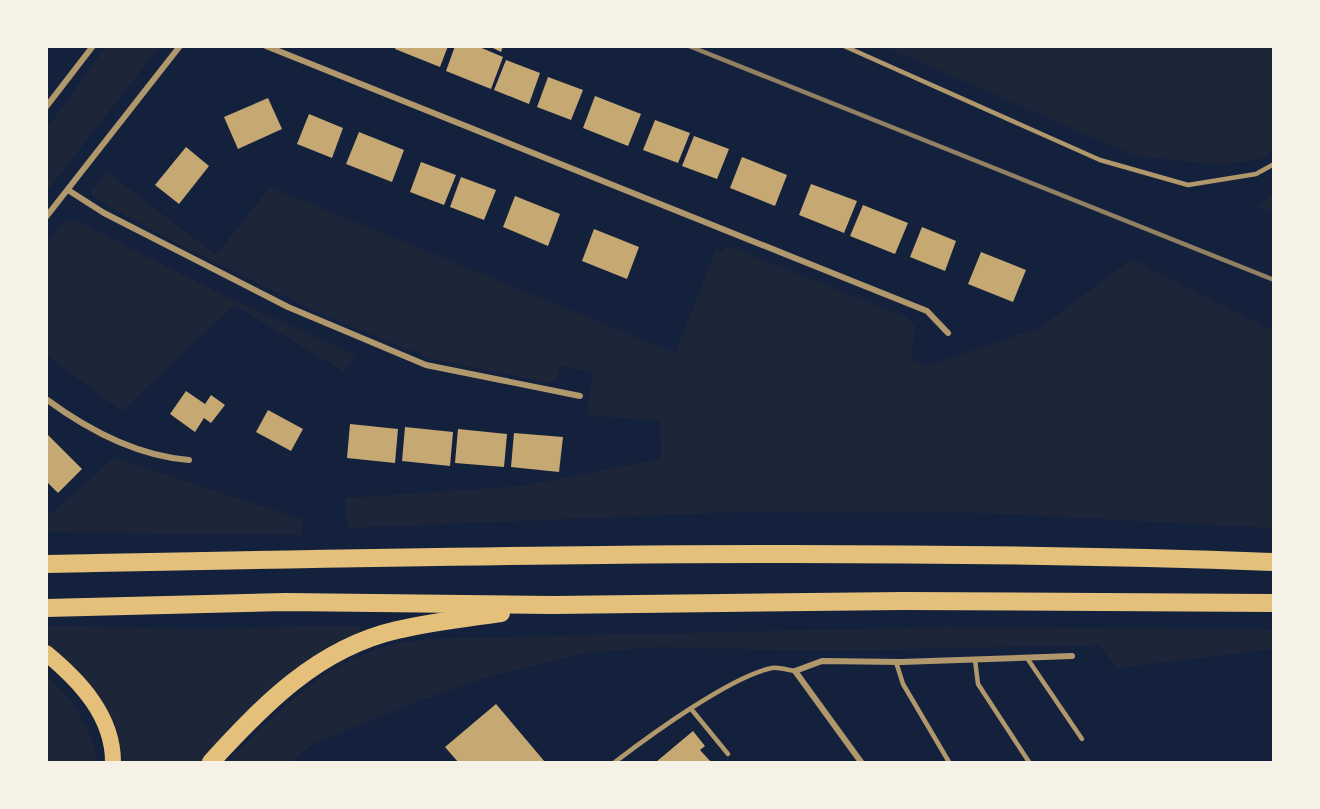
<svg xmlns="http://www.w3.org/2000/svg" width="1320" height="809" viewBox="0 0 1320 809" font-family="Overpass,sans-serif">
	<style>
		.green { fill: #1d2539 }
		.building { fill: #c6a872 }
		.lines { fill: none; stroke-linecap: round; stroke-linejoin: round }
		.service { stroke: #b1986c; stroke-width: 4.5 }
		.minor { stroke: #b1986c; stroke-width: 6 }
		.trunk { stroke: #e5c07b; stroke-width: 16 }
		.motorway { stroke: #e5c07b; stroke-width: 18 }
		.rail { stroke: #918062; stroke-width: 4.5 }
	</style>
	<rect width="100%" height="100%" fill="#14213d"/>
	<g class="green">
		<polygon points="106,47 159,47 47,191 47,128"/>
		<polygon points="886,47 1273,47 1273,150 1262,159 1221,165 1135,156"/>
		<polygon points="107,172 216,255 270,187 675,353 716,250 722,252 726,245 908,318 915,326 911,358 926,366 1041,327 1132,259 1273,330 1273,528 986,513 739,512 348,528 345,498 521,486 661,459 660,421 587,415 593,372 560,366 557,378 549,383 433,359 392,343 321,314 168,239 100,201 91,194 92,190"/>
		<polygon points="1273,194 1273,212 1258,206"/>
		<polygon points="74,219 223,295 355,355 344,372 234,305 122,411 47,356 47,244 61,225"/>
		<polygon points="114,458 302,519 301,535 47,532 47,512 52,513"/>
		<path d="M361 625 359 632C294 660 249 711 202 762H123C117 713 86 675 47 646V626L204 629Z"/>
		<path d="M947 627 1273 629V649L1118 668 1098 645 826 651 659 647 585 653 490 676 400 708 314 744 290 762H227C272 718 318 667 381 648 395 643 411 642 426 639Z"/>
		<path d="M46 676C74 698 91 729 98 762H47Z"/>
	</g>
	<g class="building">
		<polygon points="396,46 448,46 440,67 395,49"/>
		<polygon points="455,46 477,46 503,57 491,89 446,71"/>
		<polygon points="489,46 503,46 501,52"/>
		<polygon points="506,60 540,73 529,104 494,90"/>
		<polygon points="548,77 583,90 571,120 537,107"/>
		<polygon points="595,96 641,114 628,146 583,128"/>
		<polygon points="268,98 282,129 238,149 224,117"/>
		<polygon points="309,114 343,128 332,158 297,144"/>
		<polygon points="655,120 690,133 678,163 643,150"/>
		<polygon points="359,132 404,150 392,182 346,164"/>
		<polygon points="694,136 729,149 717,179 682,166"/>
		<polygon points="186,147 209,166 179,204 155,185"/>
		<polygon points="742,157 787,175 775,206 730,188"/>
		<polygon points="421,162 456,175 444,205 410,192"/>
		<polygon points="461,177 496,190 484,220 450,207"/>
		<polygon points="811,184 857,201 844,233 799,215"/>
		<polygon points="515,196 560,214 548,246 503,227"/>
		<polygon points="863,205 908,223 895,254 850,236"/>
		<polygon points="922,227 956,241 945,271 910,257"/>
		<polygon points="594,229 639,247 627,279 582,261"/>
		<polygon points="981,252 1026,270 1013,302 968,284"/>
		<polygon points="186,391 205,404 211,395 225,405 211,423 204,418 195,432 170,414"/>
		<polygon points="268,410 303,429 291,451 256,432"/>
		<polygon points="350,424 398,429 395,463 347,458"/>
		<polygon points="405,427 453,432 450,466 402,461"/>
		<polygon points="458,429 507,434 504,467 455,463"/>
		<polygon points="46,433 82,469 58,493 46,481"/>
		<polygon points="514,433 563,437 559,472 511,467"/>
		<polygon points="496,704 545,762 458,762 445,747"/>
		<polygon points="693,731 705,746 700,750 711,762 656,762"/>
	</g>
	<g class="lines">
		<g class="service">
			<polyline points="844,46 1100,160 1188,185 1256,174 1274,164"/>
			<polyline points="1027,658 1082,739"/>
			<polyline points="975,660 978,684 1029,762"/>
			<polyline points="896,662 903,684 949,762"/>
			<polyline points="692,710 728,754"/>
			<path d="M615 762C649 736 731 676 772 668 778 667 788 670 795 671"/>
		</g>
		<g class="minor">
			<polyline points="266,46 927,311 948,333"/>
			<polyline points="46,107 93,46"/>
			<polyline points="68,190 104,213 288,307 426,365 580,396"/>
			<polyline points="46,217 180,46"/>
			<path d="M46 399C88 430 137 456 189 460"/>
			<polyline points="861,762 795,671 822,661 901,662 1072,656"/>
		</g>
		<path class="trunk" d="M46 653C80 681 113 716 113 762"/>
		<g class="motorway">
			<path d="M46 564C455 556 865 547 1274 562"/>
			<polyline points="46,608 285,602 553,605 903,601 1274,603"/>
			<path d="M211 762C263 705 318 648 397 630 431 622 466 618 501 613"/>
		</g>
		<polyline class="rail" points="689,46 1274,280"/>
	</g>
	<rect width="1320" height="809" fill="none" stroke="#f6f1e7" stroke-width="96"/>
</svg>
